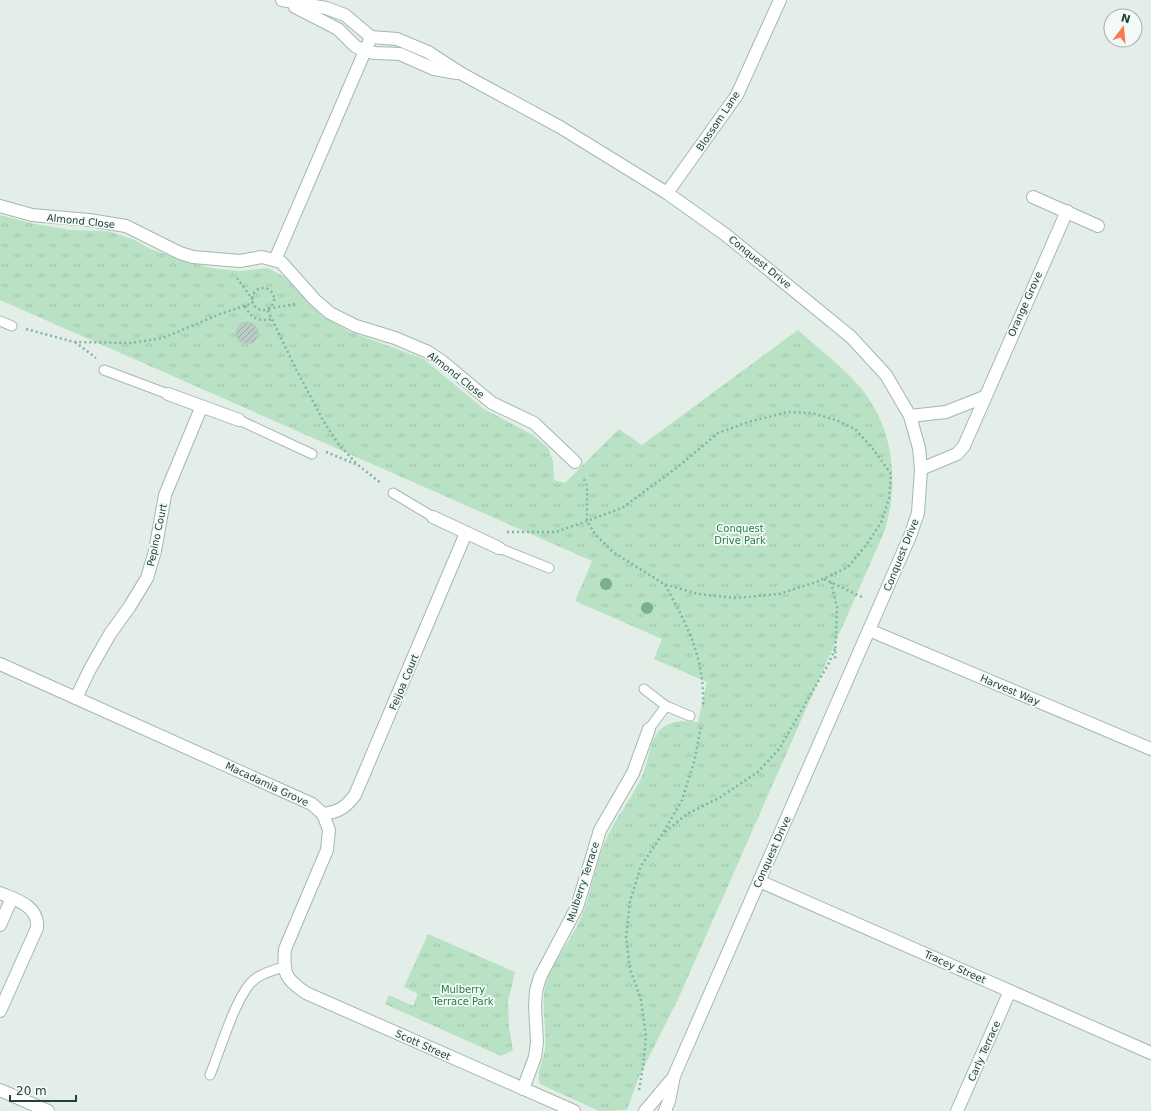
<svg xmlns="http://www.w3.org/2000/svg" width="1151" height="1111" viewBox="0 0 1151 1111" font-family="'DejaVu Sans',sans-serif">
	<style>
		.park { fill: url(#park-tufts) }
		.building { fill: url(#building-hatch); stroke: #b4c9c0 }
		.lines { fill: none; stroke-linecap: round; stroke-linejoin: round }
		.lane-casing { stroke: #a5b7b0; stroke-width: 11 }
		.street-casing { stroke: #a5b7b0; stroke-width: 14 }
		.path { stroke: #7fb5a4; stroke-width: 2.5; stroke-dasharray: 2 3; stroke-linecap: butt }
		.lane { stroke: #fff; stroke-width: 9 }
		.street { stroke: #fff; stroke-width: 12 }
		.tree { fill: #7ab08f }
		.labels { text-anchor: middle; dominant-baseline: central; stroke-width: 3.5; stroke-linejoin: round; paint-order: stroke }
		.street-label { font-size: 10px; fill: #204238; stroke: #f4faf7 }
		.park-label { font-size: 10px; fill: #257e46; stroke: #f4faf7 }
	</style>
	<defs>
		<pattern id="park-tufts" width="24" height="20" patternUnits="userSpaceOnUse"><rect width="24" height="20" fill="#b9e2c4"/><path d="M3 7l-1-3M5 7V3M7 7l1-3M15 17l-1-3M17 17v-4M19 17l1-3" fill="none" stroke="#9fc3a9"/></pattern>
		<pattern id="building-hatch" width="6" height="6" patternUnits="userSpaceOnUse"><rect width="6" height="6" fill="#baccc5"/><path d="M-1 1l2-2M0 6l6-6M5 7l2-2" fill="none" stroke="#97a7a1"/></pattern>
	</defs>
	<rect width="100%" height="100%" fill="#e3eee9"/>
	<g class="park">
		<path d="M0 215 35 224 71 230 108 231 135 240 150 249 210 268 241 271 268 268 286 278 322 316 348 331 424 359 484 409 533 435 548 448 553 461 554 480 565 483 619 429 642 445 798 330C819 349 843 367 861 388 894 429 899 481 885 530L679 997 638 1079 627 1110 599 1111 540 1084C535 1074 544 1060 545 1049 547 1028 541 1008 545 986 551 963 569 944 579 922 591 896 594 868 605 842 615 817 633 798 643 774 649 760 649 742 659 731 669 719 684 721 698 722L707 682 654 659 662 639 575 601 592 561 0 300Z"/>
		<polygon points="428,934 515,972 508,1002 509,1027 513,1050 501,1056 385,1004 389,995 413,1006 418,994 404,987"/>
	</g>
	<circle class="building" cx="247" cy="333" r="11"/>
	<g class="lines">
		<g class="lane-casing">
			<g id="lane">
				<polyline points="0,321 12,326"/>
				<polyline points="104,370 168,394"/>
				<polyline points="239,420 312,454"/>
				<polyline points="393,493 433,517"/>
				<polyline points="499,548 549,568"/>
				<polyline points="644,689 666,706 690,716"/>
				<polyline points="649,729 666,706"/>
				<path d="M210 1075C220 1051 233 1005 249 985 257 974 272 971 283 967"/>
			</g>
		</g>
		<g class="street-casing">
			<g id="street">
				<polyline points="282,0 326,8 345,15 371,37 397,39 428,52 462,74 560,127 667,193 726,235 851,337 886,375 910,416 919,448 921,469 918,513 910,536 674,1076 669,1101 665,1111"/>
				<polyline points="295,7 338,29 355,46 364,51 375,53 400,54 434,69 457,73"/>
				<polyline points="667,193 737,95 780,0"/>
				<polyline points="1033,197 1098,226"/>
				<polyline points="0,206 32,215 89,220 126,226 180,253 193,257 240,261 262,257 281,262 315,300 330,313 356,326 395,338 428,352 443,362 492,403 534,423 575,462"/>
				<polyline points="275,260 371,37"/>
				<polyline points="168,394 239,420"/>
				<polyline points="910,416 946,412 984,397"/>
				<polyline points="921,469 957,454 964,446 1067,211"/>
				<polyline points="433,517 499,548"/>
				<polyline points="869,630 1151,749"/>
				<path d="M0 664 312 804 323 814 329 830 327 850 285 949C283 973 285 979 306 993L574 1111"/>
				<polyline points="76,698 90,669 110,634 130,606 147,578 155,551 165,495 201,408"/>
				<path d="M323 814C339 812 346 807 355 795L466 533"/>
				<polyline points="759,881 1151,1053"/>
				<path d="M0 893C17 900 39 906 37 928L0 1011"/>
				<polyline points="0,925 12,898"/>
				<polyline points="523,1089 535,1057 537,1042 535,1006 536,991 540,977 577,907 600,830 633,773 649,729"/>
				<polyline points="0,1090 48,1111"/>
				<polyline points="645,1111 672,1079"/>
				<polyline points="957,1111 1010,991"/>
			</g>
		</g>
		<g class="path">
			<polyline points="237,278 253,300"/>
			<circle cx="263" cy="299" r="11"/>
			<polyline points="295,304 267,309 296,369 324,422 339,445 358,465"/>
			<path d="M245 306C251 318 258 322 272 319"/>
			<polyline points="26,329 74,342 131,343 163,338 220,314 253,303"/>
			<polyline points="75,342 96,358"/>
			<polyline points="326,452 358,465 382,484"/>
			<polyline points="507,532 556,532 587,521 622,508 679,466 718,433 748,422 788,412 811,413 836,420 855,429 873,449 891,474 889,499 881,523 866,545 848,567 819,581 779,594 736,598 698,594 664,584 613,552 595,534 587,521 587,486 583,477"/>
			<polyline points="824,579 864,598"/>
			<polyline points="831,582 837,607 835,661"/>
			<path d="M665 585C687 624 705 659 703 706"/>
			<polyline points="665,832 687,814 719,798 758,772 779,749 829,663 836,646"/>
			<polyline points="639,1090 643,1067 646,1036 641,1000 630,969 626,937 630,901 641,866 663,833 682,800 694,762 701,727"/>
		</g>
		<use href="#lane" class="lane"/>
		<use href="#street" class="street"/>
	</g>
	<g class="tree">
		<circle cx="606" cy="584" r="6"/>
		<circle cx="647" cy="608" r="6"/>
	</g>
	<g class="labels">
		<g class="street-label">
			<text transform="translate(718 121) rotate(-56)">Blossom Lane</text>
			<text transform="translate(81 221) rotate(6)">Almond Close</text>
			<text transform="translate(760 262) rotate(39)">Conquest Drive</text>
			<text transform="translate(1025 304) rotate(-66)">Orange Grove</text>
			<text transform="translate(456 375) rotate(38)">Almond Close</text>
			<text transform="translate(157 535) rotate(-78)">Pepino Court</text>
			<text transform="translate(901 555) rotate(-68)">Conquest Drive</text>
			<text transform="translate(404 682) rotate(-67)">Feijoa Court</text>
			<text transform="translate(1010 690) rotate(23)">Harvest Way</text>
			<text transform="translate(267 784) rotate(25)">Macadamia Grove</text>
			<text transform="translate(772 852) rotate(-66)">Conquest Drive</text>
			<text transform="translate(583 882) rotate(-72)">Mulberry Terrace</text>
			<text transform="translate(955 967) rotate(24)">Tracey Street</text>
			<text transform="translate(423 1045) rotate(24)">Scott Street</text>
			<text transform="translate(984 1051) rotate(-66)">Carly Terrace</text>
		</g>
		<g class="park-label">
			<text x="740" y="528">Conquest<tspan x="740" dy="12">Drive Park</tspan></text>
			<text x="463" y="989">Mulberry<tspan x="463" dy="12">Terrace Park</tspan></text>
		</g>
	</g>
	<g transform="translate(1123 28) rotate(16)"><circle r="19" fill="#f4faf7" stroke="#9fb0ab"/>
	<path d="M0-3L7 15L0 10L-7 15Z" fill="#ff7950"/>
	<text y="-6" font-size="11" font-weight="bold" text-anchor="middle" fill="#204238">N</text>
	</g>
	<path d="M10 1095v6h66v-6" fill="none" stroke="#204238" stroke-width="2"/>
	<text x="16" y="1095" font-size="12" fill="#204238" stroke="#f4faf7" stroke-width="3" paint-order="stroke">20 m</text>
</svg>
